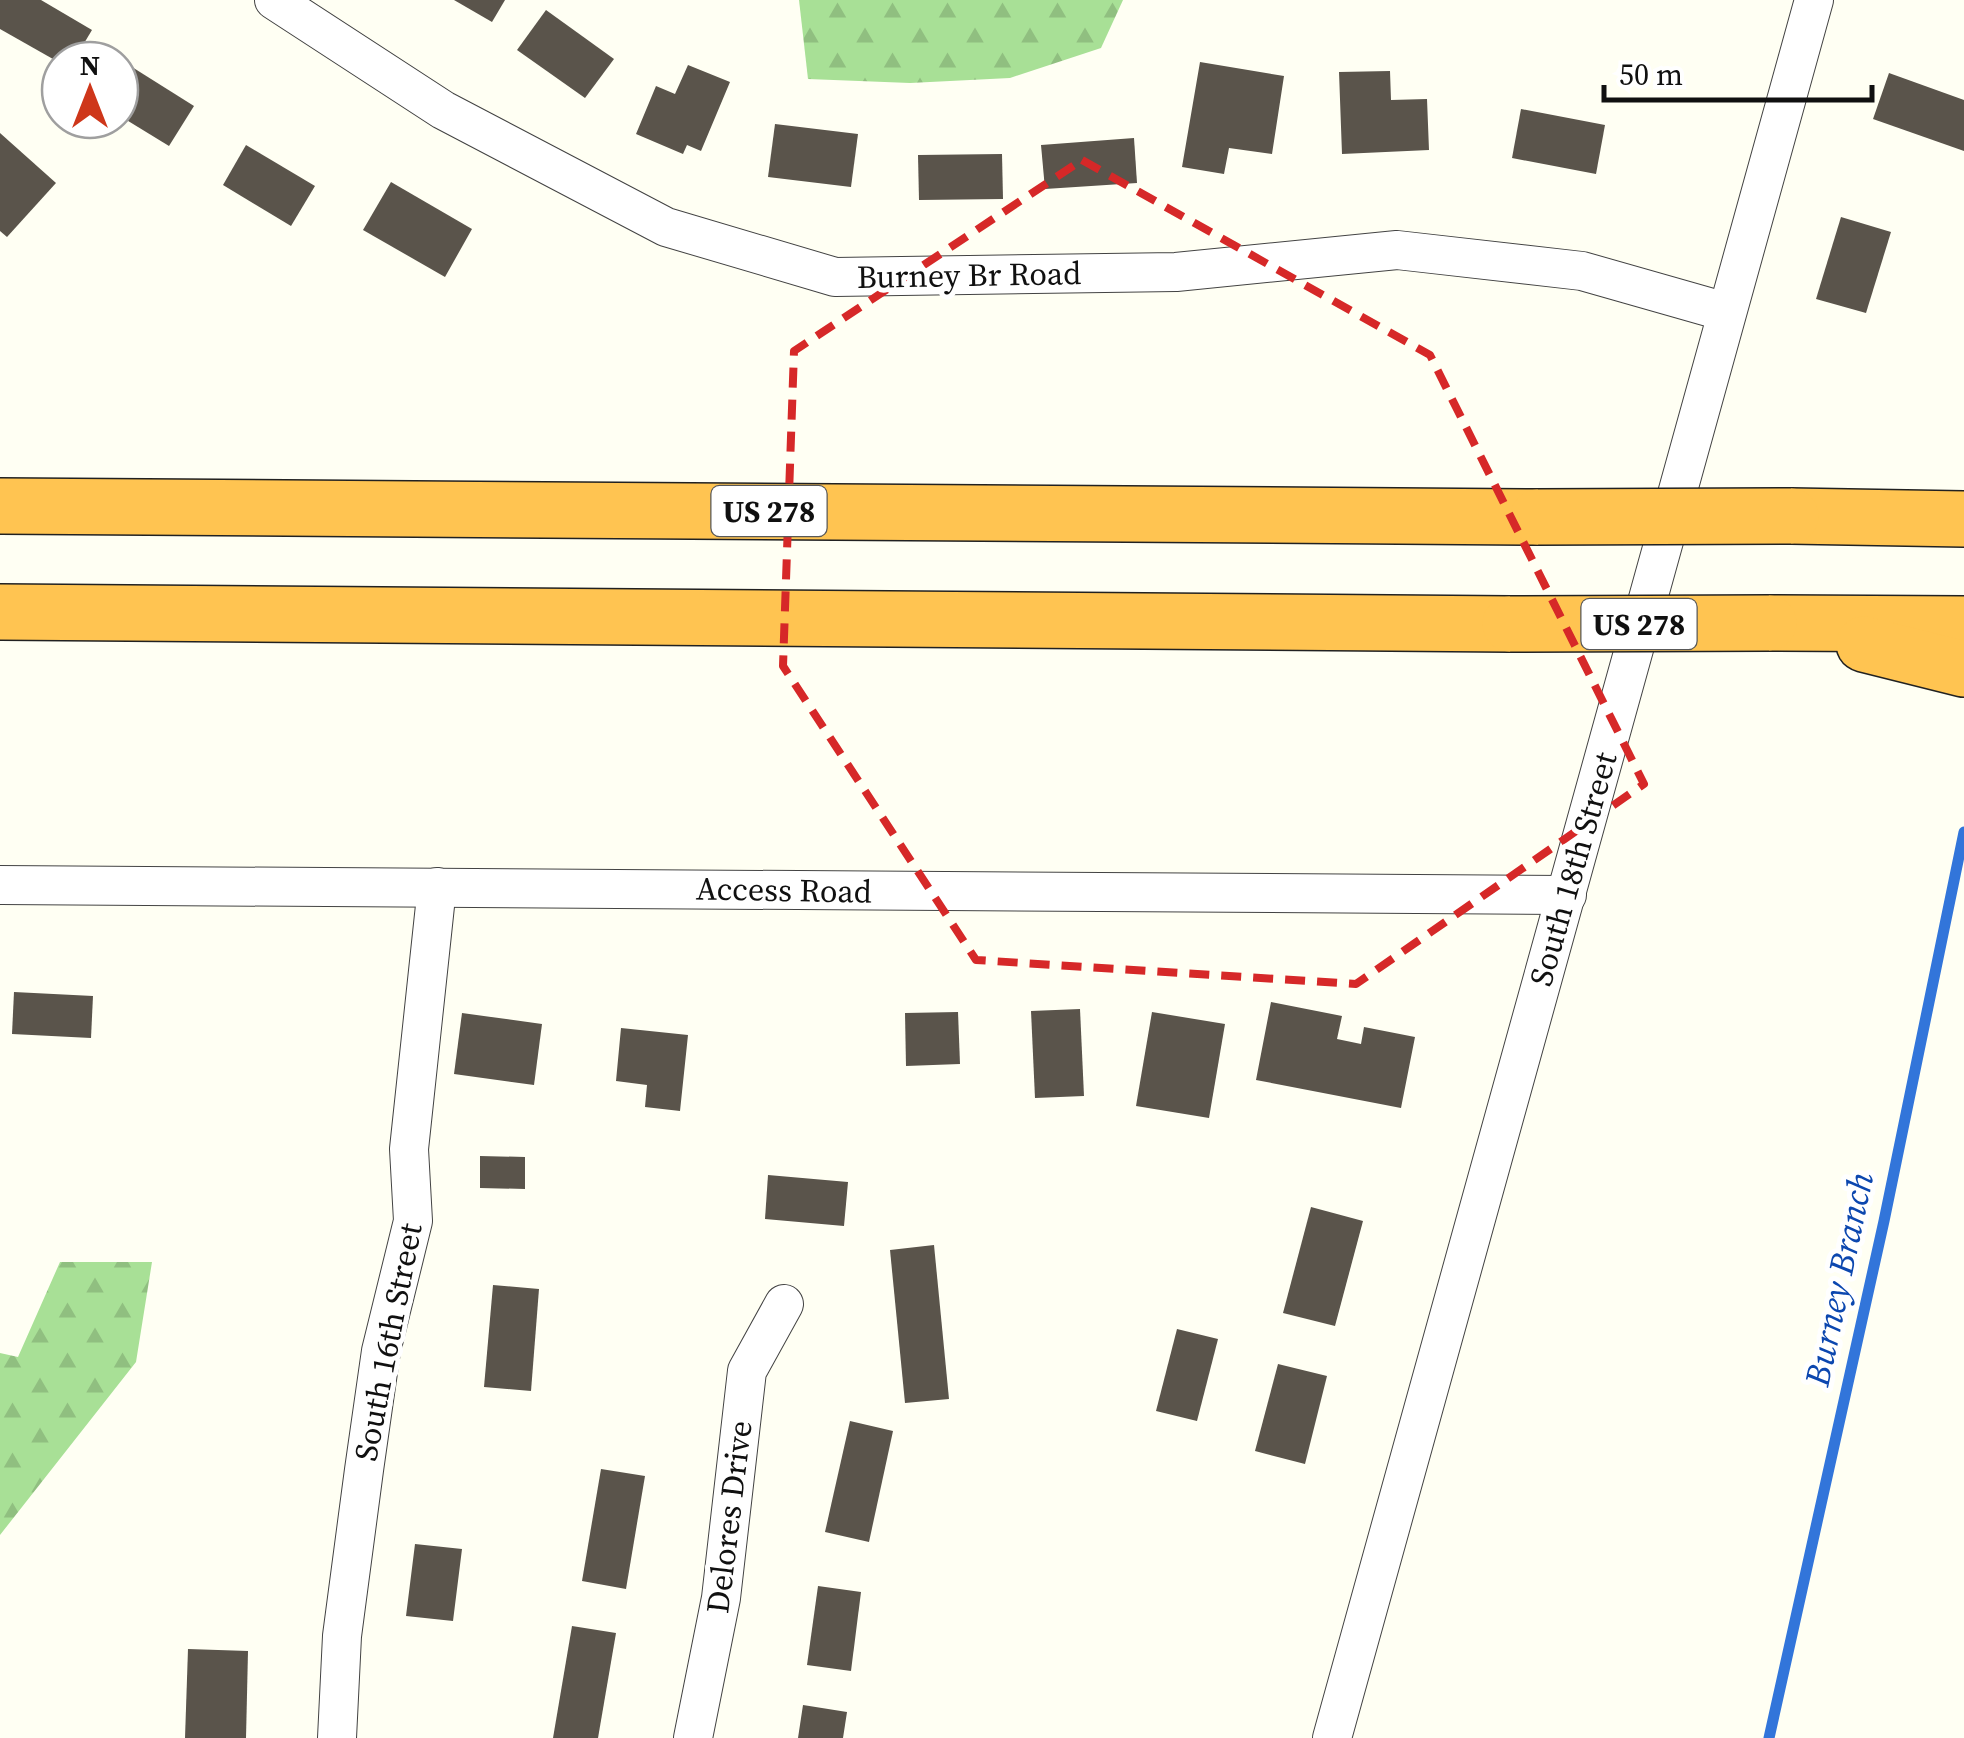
<svg xmlns="http://www.w3.org/2000/svg" width="1964" height="1738" viewBox="0 0 1964 1738" font-family="'Source Serif 4',serif">
	<style>
		.forest { fill: url(#forest-firs) }
		.lines { fill: none; stroke-linecap: round; stroke-linejoin: round }
		.stream { stroke: #3275da; stroke-width: 11 }
		.building { fill: #5a544b }
		.minor-casing { stroke: #434343; stroke-width: 40 }
		.highway-casing { stroke: #212121; stroke-width: 58 }
		.minor { stroke: #fff; stroke-width: 38 }
		.highway { stroke: #ffc451; stroke-width: 55 }
		.highway-bridge-casing { stroke: #212121; stroke-width: 58; stroke-linecap: butt }
		.highway-bridge { stroke: #ffc451; stroke-width: 55 }
		.marked { fill: none; stroke: #d62828; stroke-width: 8; stroke-dasharray: 20 12; stroke-linejoin: round }
		.labels { text-anchor: middle; dominant-baseline: central; stroke-width: 10; stroke-linejoin: round; paint-order: stroke }
		.shield { fill: #fff; stroke: #585858; stroke-width: 2.5 }
		.shield-label { font-size: 30px; font-weight: bold; fill: #101010 }
		.street-label { font-size: 32px; fill: #101010; stroke: #fff }
		.water-label { font-size: 35px; font-style: italic; fill: #0c47af; stroke: #fff }
	</style>
	<defs>
		<pattern id="forest-firs" width="22" height="20" patternUnits="userSpaceOnUse" patternTransform="scale(2.5)"><rect width="22" height="20" fill="#a8e096"/><path d="M5 1l3.5 6h-7zM16 11l3.5 6h-7z" fill="#90bf80"/></pattern>
	</defs>
	<rect width="100%" height="100%" fill="#fffff3"/>
	<g class="forest">
		<polygon points="799,0 1123,0 1101,48 1010,78 910,83 808,79"/>
		<polygon points="60,1262 152,1262 136,1362 0,1535 0,1353 18,1357"/>
	</g>
	<g class="lines">
		<polyline class="stream" points="1769,1738 1884,1221 1964,832"/>
	</g>
	<g class="building">
		<polygon points="0,0 41,0 92,30 74,60 60,63 0,29"/>
		<polygon points="454,0 505,0 492,22"/>
		<polygon points="546,10 614,59 585,98 517,50"/>
		<polygon points="124,62 194,106 169,146 120,116"/>
		<polygon points="1200,62 1284,76 1272,154 1229,148 1224,174 1182,167"/>
		<polygon points="688,65 730,82 701,151 687,145 683,154 636,134 656,86 675,94"/>
		<polygon points="1390,71 1391,100 1427,99 1429,150 1342,154 1339,72"/>
		<polygon points="1889,73 1964,100 1964,151 1873,119"/>
		<polygon points="1521,109 1605,125 1596,174 1512,158"/>
		<polygon points="775,124 858,134 851,187 768,177"/>
		<polygon points="0,133 56,183 7,237 0,231"/>
		<polygon points="1134,138 1137,183 1045,189 1041,145"/>
		<polygon points="246,145 315,186 291,226 223,185"/>
		<polygon points="1002,154 1003,199 919,200 918,155"/>
		<polygon points="391,182 472,229 445,277 363,230"/>
		<polygon points="1841,217 1891,232 1866,313 1816,299"/>
		<polygon points="14,992 93,996 91,1038 12,1034"/>
		<polygon points="1271,1002 1342,1016 1337,1039 1361,1044 1364,1027 1415,1037 1401,1108 1256,1080"/>
		<polygon points="1080,1009 1084,1096 1035,1098 1031,1011"/>
		<polygon points="958,1012 960,1064 906,1066 905,1013"/>
		<polygon points="1152,1012 1225,1024 1209,1118 1136,1106"/>
		<polygon points="462,1013 542,1024 534,1085 454,1074"/>
		<polygon points="621,1028 688,1035 680,1111 645,1107 647,1085 616,1081"/>
		<polygon points="480,1156 525,1157 525,1189 480,1188"/>
		<polygon points="768,1175 848,1182 844,1226 765,1219"/>
		<polygon points="1311,1207 1363,1221 1335,1326 1283,1313"/>
		<polygon points="934,1245 949,1399 905,1403 890,1250"/>
		<polygon points="493,1285 539,1289 531,1391 484,1387"/>
		<polygon points="1177,1329 1218,1339 1197,1421 1156,1411"/>
		<polygon points="1278,1364 1327,1376 1305,1464 1255,1451"/>
		<polygon points="850,1421 893,1431 869,1542 825,1532"/>
		<polygon points="601,1469 645,1476 626,1589 582,1581"/>
		<polygon points="415,1544 462,1549 453,1621 406,1616"/>
		<polygon points="818,1586 861,1592 851,1671 807,1665"/>
		<polygon points="572,1626 616,1633 598,1738 553,1738"/>
		<polygon points="188,1649 248,1651 246,1738 185,1738"/>
		<polygon points="803,1705 847,1712 843,1738 798,1738"/>
	</g>
	<g class="lines">
		<g class="minor-casing">
			<g id="minor">
				<polyline points="274,0 443,110 666,227 835,277 1176,272 1397,250 1582,271 1726,312"/>
				<polyline points="0,885 1567,895"/>
				<polyline points="337,1738 342,1636 364,1470 381,1351 413,1221 409,1149 437,887"/>
				<polyline points="693,1738 721,1598 747,1371 784,1304"/>
				<polyline points="1332,1738 1814,0"/>
			</g>
		</g>
		<g class="highway-casing">
			<g id="highway">
				<polyline points="0,506 1538,517"/>
				<polyline points="1791,516 1964,519"/>
				<polyline points="0,612 1510,624"/>
				<polyline points="1769,623 1964,624"/>
				<polyline points="1864,644 1964,669"/>
			</g>
		</g>
		<use href="#minor" class="minor"/>
		<use href="#highway" class="highway"/>
		<g class="highway-bridge-casing">
			<g id="highway-bridge">
				<polyline points="1538,517 1791,516"/>
				<polyline points="1510,624 1769,623"/>
			</g>
		</g>
		<use href="#highway-bridge" class="highway-bridge"/>
	</g>
	<path class="marked" d="M1082 160 1430 355 1644 784 1356 984 976 960 783 666 794 351Z"/>
	<g class="labels">
		<g class="shield">
			<rect x="711.5" y="486" width="115" height="50" rx="8"/>
			<rect x="1581.5" y="599" width="115" height="50" rx="8"/>
		</g>
		<g class="shield-label">
			<text x="769" y="511">US 278</text>
			<text x="1639" y="624">US 278</text>
		</g>
		<g class="street-label">
			<text transform="translate(969 275) rotate(-1)">Burney Br Road</text>
			<text transform="translate(1573 869) rotate(-74)">South 18th Street</text>
			<text transform="translate(784 890) rotate(1)">Access Road</text>
			<text transform="translate(388 1342) rotate(-79)">South 16th Street</text>
			<text transform="translate(729 1517) rotate(-83)">Delores Drive</text>
		</g>
		<g class="water-label">
			<text transform="translate(1839 1279) rotate(-78)">Burney Branch</text>
		</g>
	</g>
	<g transform="translate(90 90)"><circle r="48" fill="#ffffff" stroke="#9f9f9f" stroke-width="2.5"/>
	<path d="M0-8L18 38L0 25L-18 38Z" fill="#ce361a"/>
	<text y="-15" font-size="28" font-weight="bold" text-anchor="middle" fill="#101010">N</text>
	</g>
	<path d="M1604 85v15h268v-15" fill="none" stroke="#101010" stroke-width="5"/>
	<text x="1619" y="85" font-size="30" fill="#101010" stroke="#ffffff" stroke-width="8" paint-order="stroke">50 m</text>
</svg>
